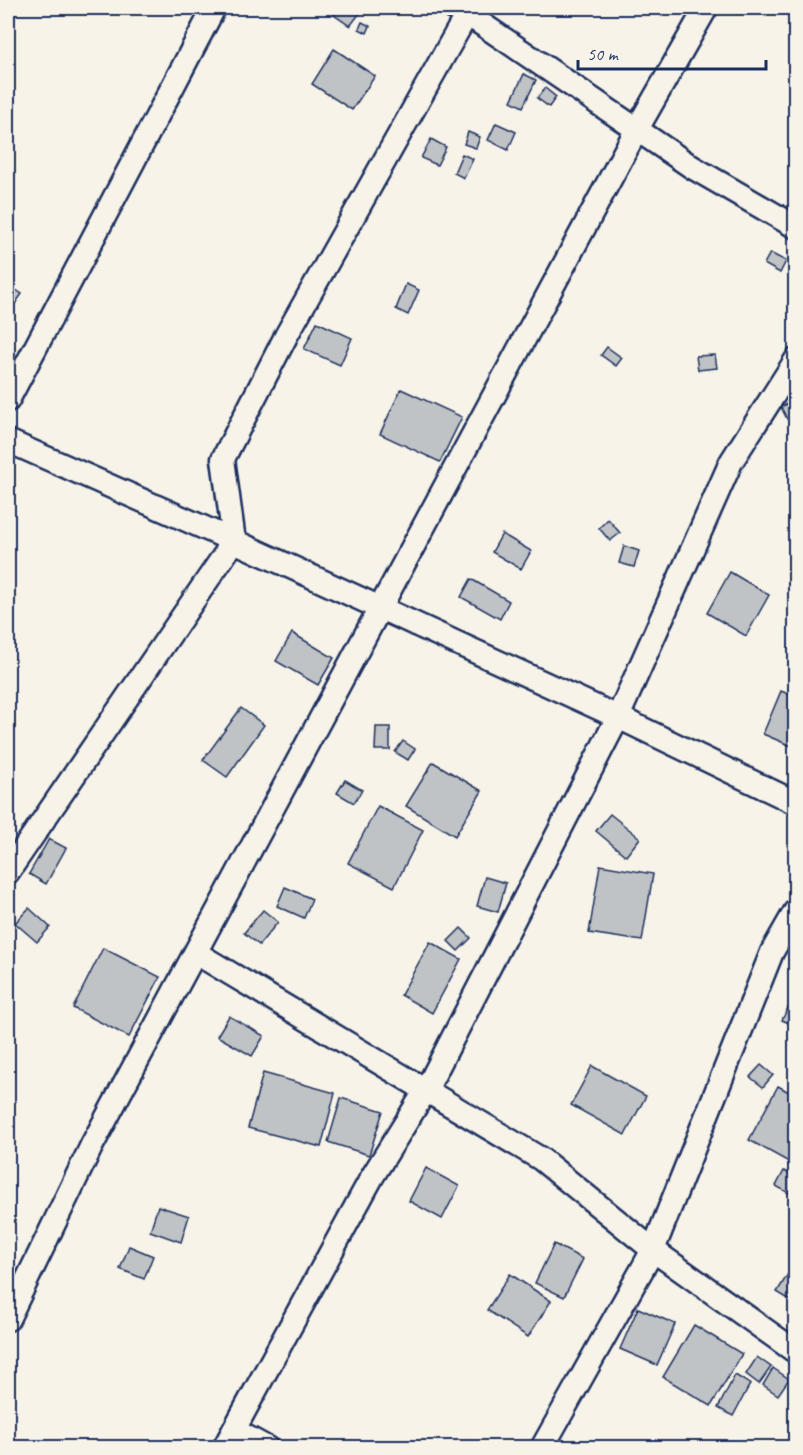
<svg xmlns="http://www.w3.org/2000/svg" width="803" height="1455" viewBox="0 0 803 1455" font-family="Caveat,sans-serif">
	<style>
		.building { fill: #c0c3c5; stroke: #1b2f5e; stroke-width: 1.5 }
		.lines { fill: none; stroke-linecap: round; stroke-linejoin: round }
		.minor-casing { stroke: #1b2f5e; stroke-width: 27 }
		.minor { stroke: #f7f3e8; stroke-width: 22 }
	</style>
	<rect width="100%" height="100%" fill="#f7f3e8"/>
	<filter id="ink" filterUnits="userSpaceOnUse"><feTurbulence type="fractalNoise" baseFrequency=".0167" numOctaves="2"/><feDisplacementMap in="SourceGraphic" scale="12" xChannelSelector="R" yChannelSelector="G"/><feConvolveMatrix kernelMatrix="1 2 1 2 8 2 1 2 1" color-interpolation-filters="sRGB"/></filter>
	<g filter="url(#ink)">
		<g class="building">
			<polygon points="340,8 353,8 360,13 350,26 334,15"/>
			<polygon points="362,22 370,26 367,33 359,29"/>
			<polygon points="334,49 375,76 352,110 312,84"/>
			<polygon points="524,74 536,80 523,107 511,101"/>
			<polygon points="545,88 556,97 549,107 537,98"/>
			<polygon points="496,123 516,132 508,150 488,140"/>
			<polygon points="468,132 480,137 476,148 464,144"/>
			<polygon points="431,139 446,147 437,165 421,158"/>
			<polygon points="462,154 473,159 464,178 454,173"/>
			<polygon points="770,253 786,261 780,273 764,264"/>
			<polygon points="406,284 419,290 408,315 396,309"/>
			<polygon points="10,286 22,294 12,308 8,306 8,290"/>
			<polygon points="317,322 352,338 340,365 304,349"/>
			<polygon points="607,347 622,358 616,366 601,355"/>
			<polygon points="715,355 717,368 698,370 696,356"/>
			<polygon points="401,389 462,417 440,462 380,434"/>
			<polygon points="796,399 796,414 787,419 781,407"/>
			<polygon points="608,519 620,533 610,541 599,528"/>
			<polygon points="502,534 531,551 521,569 492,552"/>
			<polygon points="624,546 639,551 634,567 619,563"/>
			<polygon points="730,572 769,595 746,636 707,613"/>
			<polygon points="471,579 509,601 500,619 461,597"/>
			<polygon points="292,633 334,658 318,685 276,661"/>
			<polygon points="781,691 796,697 796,748 763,734"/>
			<polygon points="241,708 264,725 227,777 203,760"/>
			<polygon points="376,727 390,727 390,750 375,750"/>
			<polygon points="403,741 415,749 408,760 395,752"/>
			<polygon points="433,762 482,791 455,836 406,806"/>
			<polygon points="345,780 362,790 354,803 337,793"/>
			<polygon points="378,806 423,830 394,887 348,863"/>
			<polygon points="610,814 640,838 626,856 596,831"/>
			<polygon points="49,839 66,848 46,884 29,874"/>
			<polygon points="600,865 653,874 642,941 589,933"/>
			<polygon points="485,877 506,883 498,912 477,906"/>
			<polygon points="285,887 312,899 304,918 277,906"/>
			<polygon points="29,908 50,927 37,942 15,923"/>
			<polygon points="263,910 278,922 259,945 244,933"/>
			<polygon points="461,928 471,938 458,951 448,941"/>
			<polygon points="430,942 461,959 432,1013 401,995"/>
			<polygon points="103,948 160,977 129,1037 73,1008"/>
			<polygon points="796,991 796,1026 782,1020"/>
			<polygon points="229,1016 264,1036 252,1056 217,1036"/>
			<polygon points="761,1065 773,1075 763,1087 750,1077"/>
			<polygon points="592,1066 646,1096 625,1135 571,1105"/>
			<polygon points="263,1073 335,1093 321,1147 248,1128"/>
			<polygon points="778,1086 796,1096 796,1166 749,1140"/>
			<polygon points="341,1098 383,1111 369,1155 328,1142"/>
			<polygon points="426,1168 459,1186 442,1219 409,1201"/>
			<polygon points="784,1171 796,1177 796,1197 776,1186"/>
			<polygon points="158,1206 189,1216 181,1242 150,1231"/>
			<polygon points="554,1244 583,1259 564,1297 535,1283"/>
			<polygon points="129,1246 153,1256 144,1279 120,1269"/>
			<polygon points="510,1274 551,1301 528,1337 487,1310"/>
			<polygon points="788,1274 796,1279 795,1303 777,1292"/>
			<polygon points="638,1308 675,1324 657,1365 620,1349"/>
			<polygon points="694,1325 742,1354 711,1406 663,1377"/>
			<polygon points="757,1357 771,1367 759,1384 746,1374"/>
			<polygon points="773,1368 789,1379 778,1395 763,1385"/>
			<polygon points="735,1375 750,1384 733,1416 718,1408"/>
		</g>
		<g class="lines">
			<g class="minor-casing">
				<g id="minor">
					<polyline points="454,8 467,14 286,336 223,459 234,541 618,717 796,803"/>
					<polyline points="470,8 467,14 692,167 796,227"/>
					<polyline points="8,400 214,8"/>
					<polyline points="8,441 234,541 8,872"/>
					<polyline points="196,953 541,1159 653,1250 796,1352"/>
					<polyline points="8,1319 92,1145 637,129 706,8"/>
					<polyline points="234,1430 267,1448"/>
					<polyline points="224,1448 372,1177 426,1090 618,717 731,462 796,360"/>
					<polyline points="542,1448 653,1250 772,952 796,910"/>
				</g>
			</g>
			<use href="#minor" class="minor"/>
		</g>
	</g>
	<rect width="803" height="1455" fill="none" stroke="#f7f3e8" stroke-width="30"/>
	<rect x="15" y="15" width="773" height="1425" fill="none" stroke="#1b2f5e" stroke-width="2" filter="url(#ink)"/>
	<path d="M578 60v9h188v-9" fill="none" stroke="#1b2f5e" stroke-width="3"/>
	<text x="587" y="60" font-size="18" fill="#1b2f5e" stroke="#f7f3e8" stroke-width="4.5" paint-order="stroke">50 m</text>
</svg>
